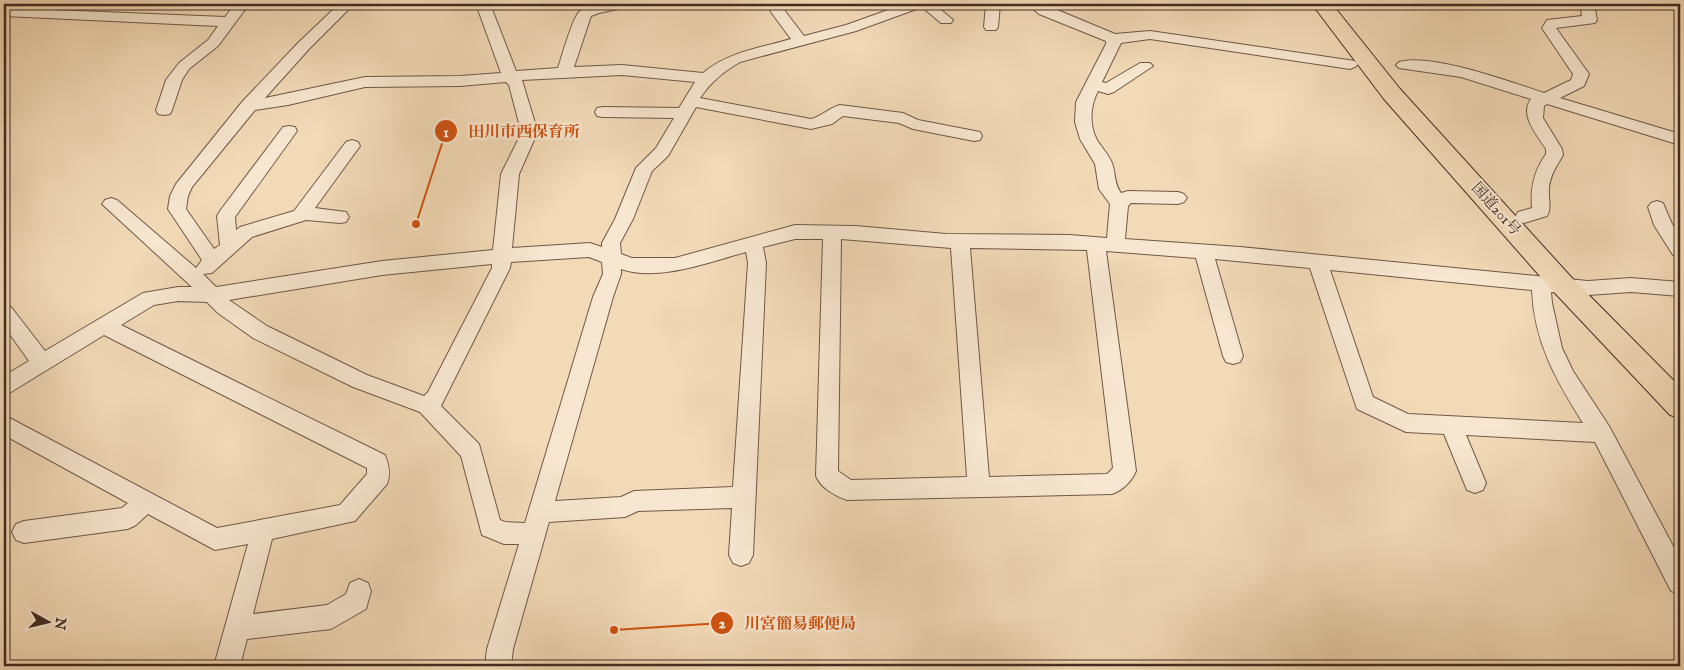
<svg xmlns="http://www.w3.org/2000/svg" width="1684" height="670" viewBox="0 0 1684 670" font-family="'IM FELL English','Noto Serif JP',serif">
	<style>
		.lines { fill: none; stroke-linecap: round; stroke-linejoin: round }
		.street-casing { stroke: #6f5848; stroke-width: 2 }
		.highway-casing { stroke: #432c23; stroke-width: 2 }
		.street { fill: #f7e7d0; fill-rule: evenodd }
		.highway { fill: #f3dab7; fill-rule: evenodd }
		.labels { text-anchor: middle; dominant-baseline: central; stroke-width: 4.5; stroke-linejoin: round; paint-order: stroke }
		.street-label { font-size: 15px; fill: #432c23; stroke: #f7e7d0 }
		.leader { fill: none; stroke: #cf520f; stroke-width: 2 }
		.callout-dot { fill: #cf520f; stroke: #f7e7d0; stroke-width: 2 }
		.mark-label { font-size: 15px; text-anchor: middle; font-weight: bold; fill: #fff }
		.callout-label { font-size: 16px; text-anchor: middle; font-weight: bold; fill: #cf520f; stroke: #f7e7d0; stroke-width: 4.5; stroke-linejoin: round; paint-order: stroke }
	</style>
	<rect width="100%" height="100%" fill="#f3dab7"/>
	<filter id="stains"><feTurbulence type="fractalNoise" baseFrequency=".004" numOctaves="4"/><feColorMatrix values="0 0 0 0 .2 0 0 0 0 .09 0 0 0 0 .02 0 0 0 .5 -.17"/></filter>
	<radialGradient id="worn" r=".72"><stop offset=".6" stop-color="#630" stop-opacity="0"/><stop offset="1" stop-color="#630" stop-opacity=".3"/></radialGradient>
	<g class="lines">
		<g class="street-casing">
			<g id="street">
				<polygon points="235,4 249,4 218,46 189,69 182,80 172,110 170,114 164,115 158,114 156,110 166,80 179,63 208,40 218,26 4,16 4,8 225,17"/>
				<path d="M339 4H354L309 49 265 98 365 77 460 76 501 73 476 4H490L516 71 558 68C562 56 572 19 579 12 590 0 615 3 629 4L627 7 599 13 591 16 574 67 622 65 703 73C728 52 760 48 791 39L771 12 768 4H782L785 11 804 36 846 25 905 4H934L953 20 951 23H941L922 7 856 31 740 62C723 72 712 81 700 98L811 119C822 116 829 108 840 105L903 113 918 120 980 132 982 136 980 140 974 141 913 129 899 123 843 116 832 124 811 129 696 107 668 156 652 171 633 219 620 243 621 254 632 258H675L795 225 856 226 946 234 1070 235 1107 238 1110 204 1099 189 1095 164 1080 139 1075 122 1076 102 1106 44V41L1039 14 1027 4H1043L1115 34 1150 31 1355 61 1358 64 1355 67 1350 69 1150 39 1121 43 1102 82 1106 83 1140 63H1150L1153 66 1114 92 1108 94 1098 91C1090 106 1089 125 1097 140 1102 148 1109 155 1112 163 1116 174 1114 184 1121 193L1128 191 1178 192 1184 194 1187 198 1184 202 1178 204 1131 203 1128 206 1125 239 1240 247 1588 281 1631 278 1680 282V296L1631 292 1588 295 1551 292 1552 303 1562 348 1573 371 1609 426 1680 559V594L1671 591 1595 442 1466 435 1486 483 1483 490 1475 493 1467 490 1444 434 1406 432 1357 409 1310 268 1215 259 1243 356 1240 362 1233 364 1226 362 1223 356 1196 258 1106 251 1136 471C1131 482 1123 490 1112 494L847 500C835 496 821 488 816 476L823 239H795L763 247 766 263 753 555 749 563 741 566 733 563 729 555 732 508 638 511 625 517 549 522 513 649 511 666H485L487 649 519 544H504L482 535 461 456 420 412 353 387 253 338 218 313 207 302 178 301 154 305 121 325 385 455C389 465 391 474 387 484L355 521 272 539 253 614 327 605 346 594 350 583 359 579 368 583 371 591 366 609 331 629 247 639 240 666H214L248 544 215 550 148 514 136 525 128 529 24 543 16 540 12 532 16 524 24 521 122 508 128 503 4 435V415L217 528 340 505 367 474V468L104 335 11 392 4 394V376L29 361 4 326V305L11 307 45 351 143 293 178 287H192L102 204 105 200 111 198 117 200 196 268 202 260 168 209 170 196 176 184 242 102 298 43ZM622 75 695 82 679 108 603 107 597 108 595 112 597 116 603 117 674 118 656 148 636 168 615 219 602 243V247L590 243 512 248 519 174 534 140 535 123 522 80ZM506 82 509 85 519 123 518 140 501 174 493 250 382 261 216 287 203 274 212 273 252 237 306 220 340 223 346 222 349 217 346 212 315 208 360 146 358 142 352 140 346 142 294 211 240 227 236 230 235 217 297 131 295 127 289 126 283 127 220 211 217 216 220 245 214 249 186 209 188 196 192 187 255 110 288 105 365 87 460 86ZM841 239 951 248 967 477 851 480 838 471ZM970 248 1087 250 1113 468 1107 474 989 477ZM746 252 748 263 733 487 634 491 621 497 555 501 613 297 621 274V269C658 282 709 262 746 252ZM589 257 602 262 603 274 593 297 525 523 505 522 500 520 479 444 441 406 510 268 511 262ZM492 264V268L428 392 424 396 367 375 267 326 229 300 382 275ZM1330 270 1532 290C1534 342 1556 380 1583 423L1408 414 1373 397Z"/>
				<polygon points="986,4 1000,4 998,27 996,30 986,30 984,27"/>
				<path d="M1580 4H1594L1597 20 1595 23 1556 28 1589 74 1584 86 1560 98 1680 134V145L1547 104 1544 106 1543 118 1562 149 1563 155C1557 166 1550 175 1549 188 1548 198 1552 209 1547 216L1524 223 1518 222 1515 217 1518 212 1532 208C1530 188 1534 171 1546 154V149C1537 135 1519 115 1531 99L1461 77 1399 68 1396 65 1399 62C1432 53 1510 82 1544 93L1571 80 1573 74 1542 28 1547 20 1582 16Z"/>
				<polygon points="1657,201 1663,203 1672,224 1680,236 1680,257 1673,255 1654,225 1648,207 1651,203"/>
			</g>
		</g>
		<g class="highway-casing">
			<polygon id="highway" points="1312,4 1332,4 1400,89 1572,278 1680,387 1680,418 1670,415 1554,292 1384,99"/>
		</g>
		<use href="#street" class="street"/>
		<use href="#highway" class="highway"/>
	</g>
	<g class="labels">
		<g class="street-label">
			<text transform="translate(1496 209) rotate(48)">国道201号</text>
		</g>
	</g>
	<path class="leader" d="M416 224L446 131M614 630L722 623"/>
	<g class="callout-dot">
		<circle cx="416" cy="224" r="5"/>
		<circle cx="614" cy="630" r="5"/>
		<circle cx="446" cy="131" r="12"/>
		<circle cx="722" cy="623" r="12"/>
	</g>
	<g class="mark-label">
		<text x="446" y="137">1</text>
		<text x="722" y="628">2</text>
	</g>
	<g class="callout-label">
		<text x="524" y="137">田川市西保育所</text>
		<text x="800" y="629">川宮簡易郵便局</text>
	</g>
	<rect width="1684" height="670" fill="none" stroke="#f3dab7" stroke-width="20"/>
	<rect x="5" y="5" width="1674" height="660" fill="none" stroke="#432c23" stroke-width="2.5"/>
	<rect x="10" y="10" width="1664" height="650" fill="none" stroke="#432c23"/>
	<g transform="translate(48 622) rotate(98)" stroke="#f7e7d0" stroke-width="4" paint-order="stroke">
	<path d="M0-4L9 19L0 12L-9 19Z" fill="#432c23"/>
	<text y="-8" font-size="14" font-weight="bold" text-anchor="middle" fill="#432c23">N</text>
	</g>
	<rect width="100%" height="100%" filter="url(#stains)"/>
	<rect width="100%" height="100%" fill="url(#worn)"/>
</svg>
